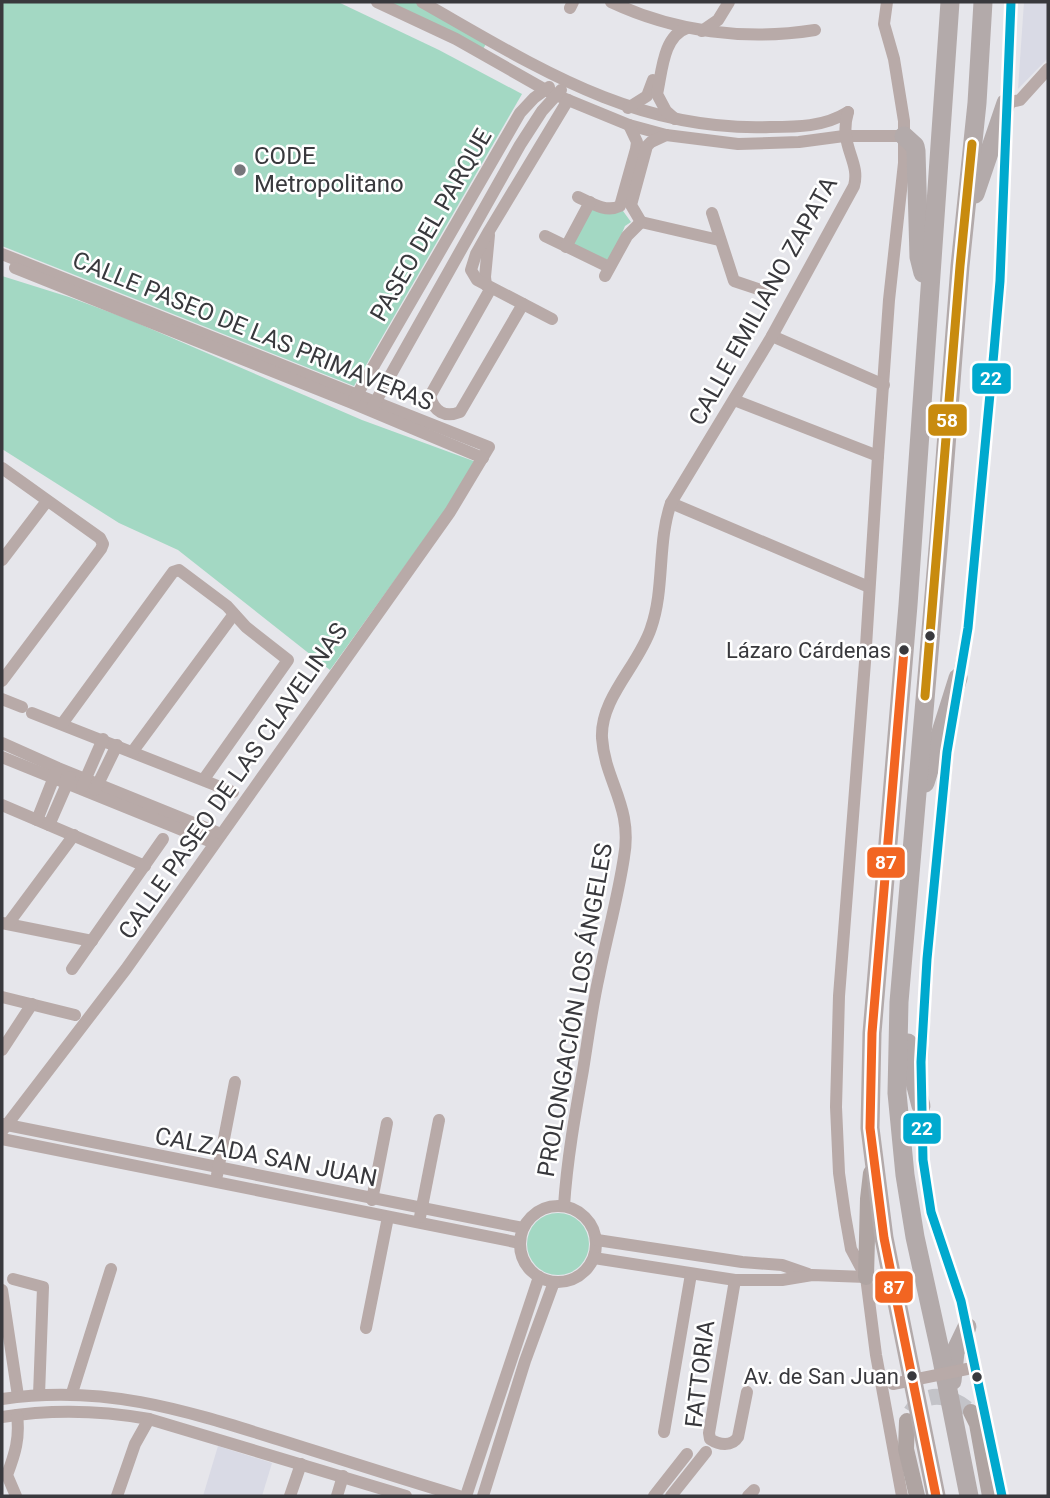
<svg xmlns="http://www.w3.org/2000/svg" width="1050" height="1498" viewBox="0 0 1050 1498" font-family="Roboto,sans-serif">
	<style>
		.built { fill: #d9dae5 }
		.green { fill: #a3d8c3 }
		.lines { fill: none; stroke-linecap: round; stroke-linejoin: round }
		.major-tunnel { stroke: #c3c3c8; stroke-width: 16; stroke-dasharray: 16 8; stroke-linecap: butt }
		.minor { stroke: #b8aaa8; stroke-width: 12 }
		.major { stroke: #afa4a2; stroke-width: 16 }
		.highway { stroke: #b3aaaa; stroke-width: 19 }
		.minor-bridge { stroke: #b8aaa8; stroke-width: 12 }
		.bus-1-casing { stroke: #fff; stroke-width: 14 }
		.bus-2-casing { stroke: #fff; stroke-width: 14 }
		.bus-3-casing { stroke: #fff; stroke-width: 14 }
		.bus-1 { stroke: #f26522; stroke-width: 9 }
		.bus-2 { stroke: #00a9ce; stroke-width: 9 }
		.bus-3 { stroke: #c88b0f; stroke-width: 9 }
		.poi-dot { fill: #76767a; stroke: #fff; stroke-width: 2.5 }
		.bus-dot { fill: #39393d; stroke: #fff; stroke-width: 2.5 }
		.labels { text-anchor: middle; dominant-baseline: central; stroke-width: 5; stroke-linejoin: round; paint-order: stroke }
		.bus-label { font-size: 22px; fill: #39393d; stroke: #fff; text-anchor: end }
		.poi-label { font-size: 24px; fill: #39393d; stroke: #fff; text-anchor: start }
		.street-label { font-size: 24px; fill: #39393d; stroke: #fff }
		.line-badge { stroke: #fff; stroke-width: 2.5 }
		.badge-label { font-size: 19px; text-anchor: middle; font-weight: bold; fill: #fff }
	</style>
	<rect width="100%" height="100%" fill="#e6e6eb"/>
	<g class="built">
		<polygon points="1024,2 1048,2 1048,58 1018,89"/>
		<polygon points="218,1446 272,1463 262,1496 203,1496"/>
	</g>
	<g class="green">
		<polygon points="2,2 338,2 439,50 522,94 354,386 2,246"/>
		<polygon points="383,2 416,2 487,42 482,51"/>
		<polygon points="592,206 623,211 631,222 625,226 610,261 572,245"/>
		<polygon points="2,276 69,297 128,319 362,420 479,463 330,670 178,550 119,523 2,449"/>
		<circle cx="558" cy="1244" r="31"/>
	</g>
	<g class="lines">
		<path class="major-tunnel" d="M911 1412C926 1388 953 1396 971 1412"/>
		<g class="minor">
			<polyline points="377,2 456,39 551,93 629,125 666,135 738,144 799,142 844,136 904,136"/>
			<path d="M422 2C535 66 634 132 770 127 797 127 824 127 848 112"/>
			<path d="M611 2C675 32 746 41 815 30"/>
			<polyline points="887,2 884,24 894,59 904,121 904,163 889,300 878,456 865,662 839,996 836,1107 839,1173 845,1215 851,1249 866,1277 876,1355 902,1496"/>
			<polyline points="570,8 573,2"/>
			<polyline points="702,31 718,20 729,2"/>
			<polyline points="1006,103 1020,100 1048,69"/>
			<polyline points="628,108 647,96 653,80"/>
			<path d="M675 119 666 111 657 94C662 72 663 36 687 28"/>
			<path d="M578 197C591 203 606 213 620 206L636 149 637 142 629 125"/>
			<polyline points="712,213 734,281 767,292"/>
			<polyline points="641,222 631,205 647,146 651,142 666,135"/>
			<polyline points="641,222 719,240"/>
			<polyline points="545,236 609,267"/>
			<polyline points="566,247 590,202"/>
			<polyline points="2,254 489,447 450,512 126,969 2,1131"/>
			<polyline points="15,268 352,403 483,458"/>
			<polyline points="605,276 627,236 641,222"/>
			<polyline points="486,285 485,277 489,235"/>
			<path d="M491 288 430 396C434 412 445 418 460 412L523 304"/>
			<polyline points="552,319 477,280 471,270 476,254 489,231 568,100"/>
			<polyline points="772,336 884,385"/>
			<polyline points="354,400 520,113 534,98 549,87"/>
			<polyline points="734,400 878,456"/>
			<polyline points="372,408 520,145 542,111 561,90"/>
			<polyline points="2,468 100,538 103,544 101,549 2,681"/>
			<polyline points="671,503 869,587"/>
			<polyline points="2,560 47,501"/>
			<polyline points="957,685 968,628 994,351 1000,281 1011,2"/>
			<polyline points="2,699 22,707"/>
			<polyline points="32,713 233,792"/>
			<polyline points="62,724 173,572 179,570 227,606 246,627 288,660 204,779"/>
			<polyline points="2,743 58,768 221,834"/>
			<polyline points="133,751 234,614"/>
			<polyline points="2,757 214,843"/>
			<polyline points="82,787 103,739"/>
			<polyline points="95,790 117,745"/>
			<polyline points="2,805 145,866"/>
			<polyline points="37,820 56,772"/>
			<polyline points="49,825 70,777"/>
			<polyline points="2,923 92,941"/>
			<polyline points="8,924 74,835"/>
			<polyline points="72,969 163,839"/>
			<polyline points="2,997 75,1015"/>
			<polyline points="2,1050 32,1004"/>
			<polyline points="921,1082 927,959 950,727"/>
			<polyline points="921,1101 923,1160 931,1212 961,1301 1002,1496"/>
			<polyline points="2,1124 523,1228"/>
			<polyline points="2,1139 520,1243"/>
			<polyline points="217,1175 235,1082"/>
			<polyline points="372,1200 387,1123"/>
			<circle cx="558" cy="1244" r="38"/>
			<path d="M564 1206C567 1160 575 1115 583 1070 588 1039 592 1007 599 976 607 936 618 897 624 857 633 806 605 782 602 738 600 698 639 665 651 628 665 588 657 543 671 503L772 336 854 186C861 161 838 146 848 112"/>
			<polyline points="420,1217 439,1120"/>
			<polyline points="597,1240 742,1262 782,1265 808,1274"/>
			<polyline points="594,1258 735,1280 782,1280 812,1275 866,1277"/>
			<polyline points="13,1279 43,1287 39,1395"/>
			<path d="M735 1280 709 1433 710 1439C719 1445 732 1447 738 1437L747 1392"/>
			<polyline points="2,1290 18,1396"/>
			<polyline points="366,1328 388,1217"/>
			<polyline points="72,1393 111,1269"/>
			<path d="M2 1399C104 1384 184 1410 280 1440 340 1459 399 1478 459 1496"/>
			<path d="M2 1417C52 1409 99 1410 149 1419L406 1496"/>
			<polyline points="664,1432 691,1274"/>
			<path d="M16 1496 7 1475C15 1454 20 1438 17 1415"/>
			<polyline points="117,1496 135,1444 149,1419"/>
			<polyline points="290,1496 301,1464"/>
			<polyline points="337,1496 343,1476"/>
			<polyline points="466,1496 539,1277"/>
			<polyline points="483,1496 525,1361 554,1282"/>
			<polyline points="654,1496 687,1454"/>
			<polyline points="671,1496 706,1452"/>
			<polyline points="748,1496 754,1490"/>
		</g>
		<g class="major">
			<polyline points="866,1277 868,1199 871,1173"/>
			<polyline points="971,1412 977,1424 990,1496"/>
			<polyline points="907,1421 906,1449 917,1496"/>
		</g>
		<g class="highway">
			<polyline points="904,136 915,146 916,151 919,257 923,273"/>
			<polyline points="975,194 1006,103"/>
			<polyline points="925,783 958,678"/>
			<polyline points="908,1043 910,1063 921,1106"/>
			<polyline points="952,1381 955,1352 967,1327"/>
			<polyline points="936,1496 884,1238 870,1128 872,1033 908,605 950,2"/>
			<polyline points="969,1496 941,1355 915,1237 905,1175 897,1093 899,1002 939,537 960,266 977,103 983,2"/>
		</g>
		<polyline class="minor-bridge" points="893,1384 967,1369"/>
		<g class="bus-1-casing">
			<polyline id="bus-1" points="904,650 872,1033 870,1128 884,1238 936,1496"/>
		</g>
		<g class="bus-2-casing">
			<polyline id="bus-2" points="1002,1496 961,1301 931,1212 923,1160 921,1062 927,959 947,752 968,628 994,351 1000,281 1011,2"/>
		</g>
		<g class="bus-3-casing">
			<polyline id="bus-3" points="925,696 960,266 972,144"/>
		</g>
		<use href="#bus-1" class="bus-1"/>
		<use href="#bus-2" class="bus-2"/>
		<use href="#bus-3" class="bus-3"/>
	</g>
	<circle class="poi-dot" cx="240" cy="170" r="7"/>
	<g class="bus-dot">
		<circle cx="930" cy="636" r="6"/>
		<circle cx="904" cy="650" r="6"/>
		<circle cx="912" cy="1376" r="6"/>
		<circle cx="977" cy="1377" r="6"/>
	</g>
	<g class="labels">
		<g class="bus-label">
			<text x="891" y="650">Lázaro Cárdenas</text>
			<text x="899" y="1376">Av. de San Juan</text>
		</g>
		<g class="poi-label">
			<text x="254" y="156">CODE<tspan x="254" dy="28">Metropolitano</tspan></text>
		</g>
		<g class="street-label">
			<text transform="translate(431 225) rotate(-60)">PASEO DEL PARQUE</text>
			<text transform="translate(763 301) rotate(-61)">CALLE EMILIANO ZAPATA</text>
			<text transform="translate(253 331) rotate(22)">CALLE PASEO DE LAS PRIMAVERAS</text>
			<text transform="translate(233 781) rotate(-55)">CALLE PASEO DE LAS CLAVELINAS</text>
			<text transform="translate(575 1010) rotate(-80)">PROLONGACIÓN LOS ÁNGELES</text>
			<text transform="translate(266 1157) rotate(11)">CALZADA SAN JUAN</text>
			<text transform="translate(700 1374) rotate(-83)">FATTORIA</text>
		</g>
	</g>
	<g class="line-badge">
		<rect x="971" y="362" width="41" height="33" rx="7" fill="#00a9ce"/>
		<rect x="927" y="403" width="41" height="34" rx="7" fill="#c88b0f"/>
		<rect x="866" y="846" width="40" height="33" rx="7" fill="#f26522"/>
		<rect x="902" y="1112" width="40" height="33" rx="7" fill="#00a9ce"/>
		<rect x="874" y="1270" width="40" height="34" rx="7" fill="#f26522"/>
	</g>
	<g class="badge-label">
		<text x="991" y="385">22</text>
		<text x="947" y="427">58</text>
		<text x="886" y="869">87</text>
		<text x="922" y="1135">22</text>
		<text x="894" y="1294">87</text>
	</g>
	<rect width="1050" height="1498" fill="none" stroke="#39393d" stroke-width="7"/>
</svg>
